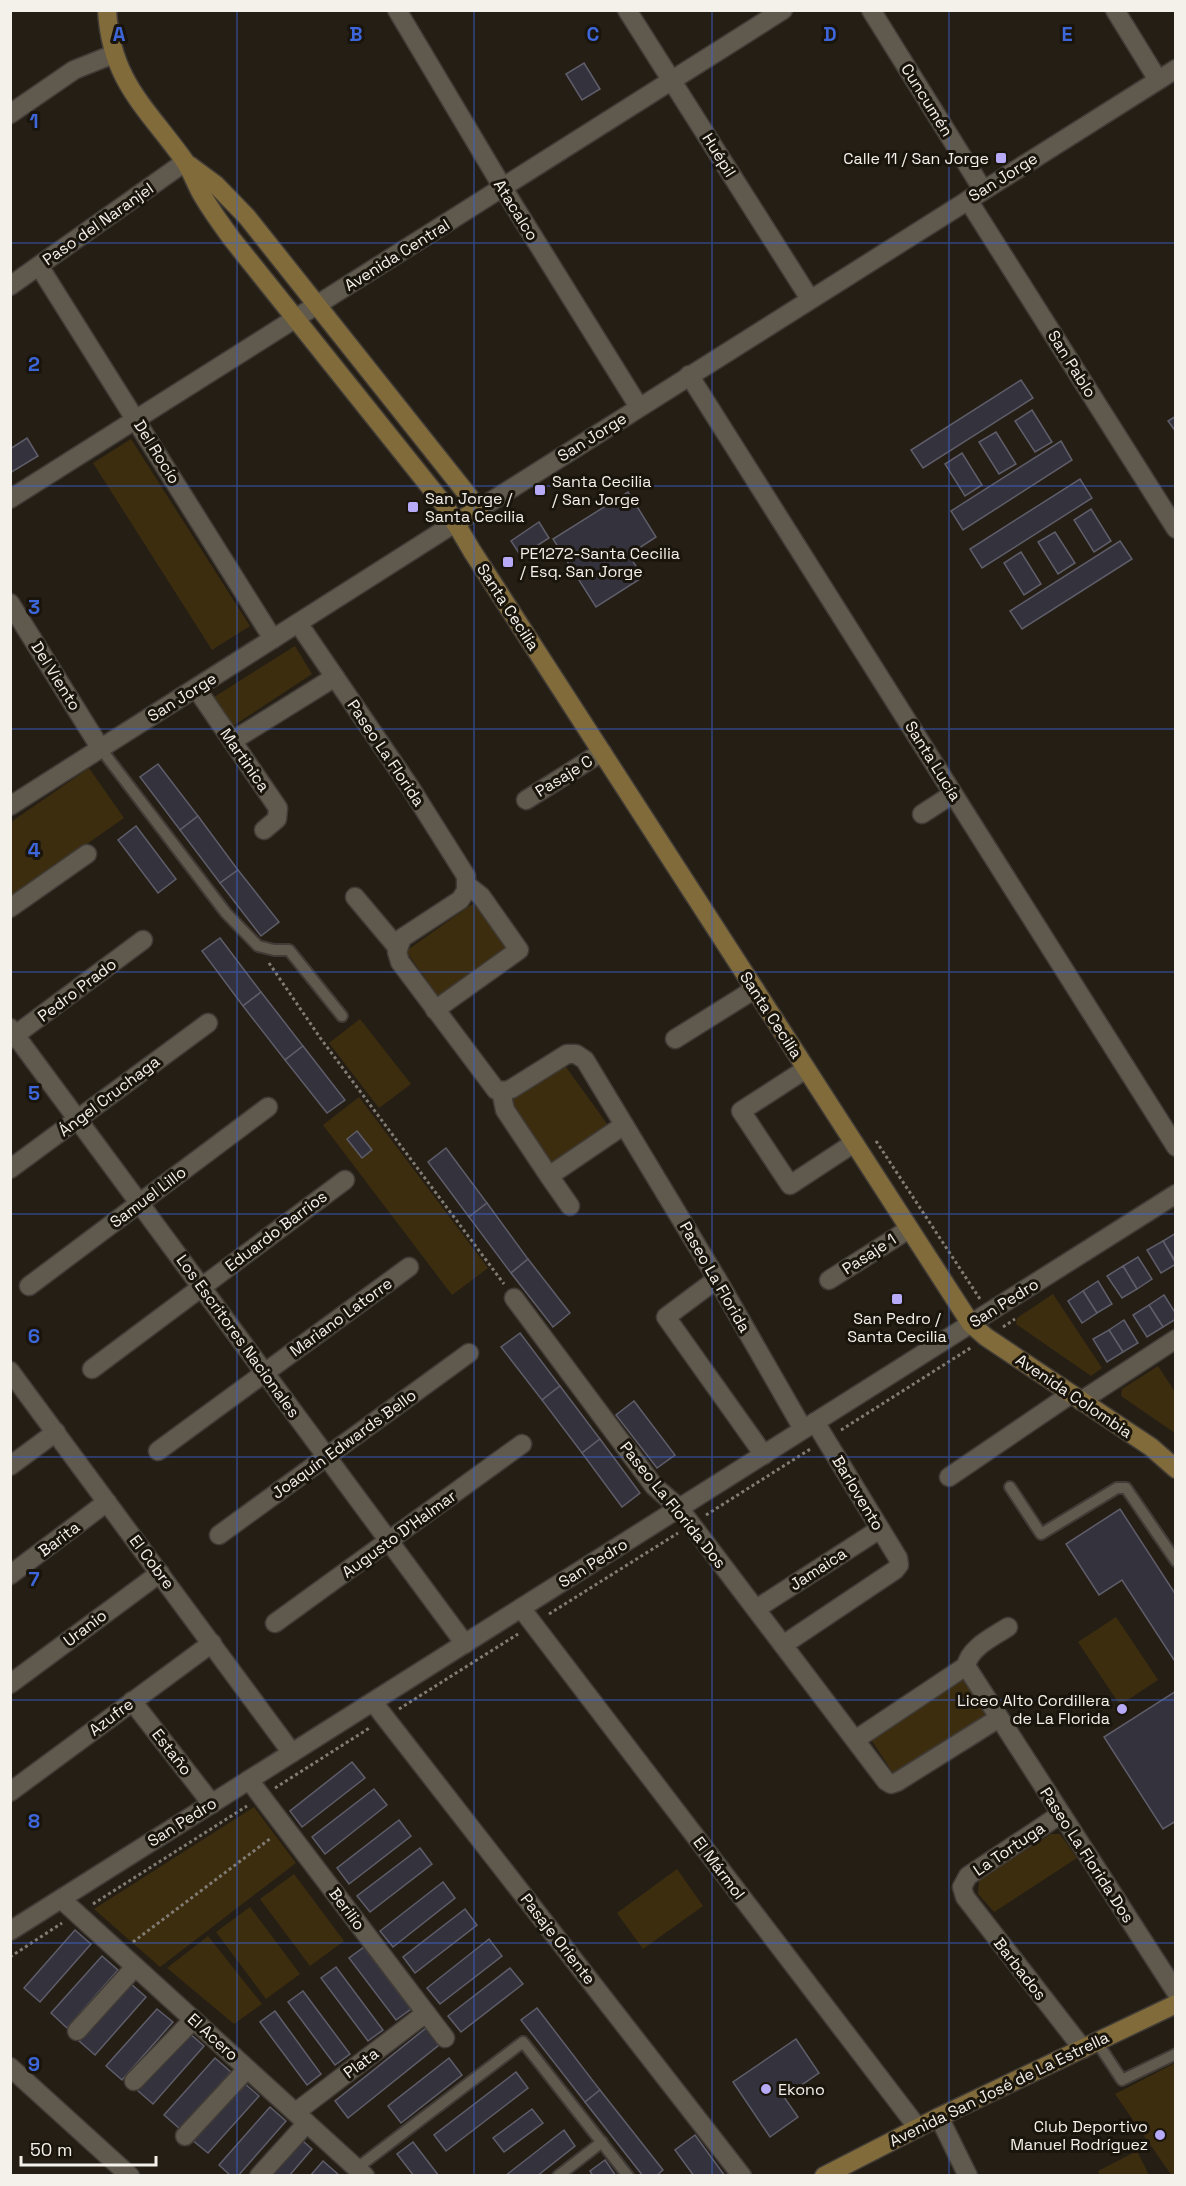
<svg xmlns="http://www.w3.org/2000/svg" width="1186" height="2186" viewBox="0 0 1186 2186" font-family="'Space Grotesk',sans-serif">
	<style>
		.green { fill: #3d2d0f }
		.building { fill: #34333d; stroke: #5e5d69; stroke-width: 1.5 }
		.lines { fill: none; stroke-linecap: round; stroke-linejoin: round }
		.service-casing { stroke: #403b36; stroke-width: 14 }
		.minor-casing { stroke: #403b36; stroke-width: 21 }
		.tertiary-casing { stroke: #403b36; stroke-width: 21 }
		.secondary-casing { stroke: #403b36; stroke-width: 21 }
		.path { stroke: #817c74; stroke-width: 3; stroke-dasharray: 3 3; stroke-linecap: butt }
		.service { stroke: #5f594e; stroke-width: 10 }
		.minor { stroke: #5f594e; stroke-width: 18 }
		.tertiary { stroke: #5f594e; stroke-width: 18 }
		.secondary { stroke: #816b3a; stroke-width: 18 }
		.grid { fill: none; stroke: #3d66db; stroke-width: 1.5; stroke-opacity: 0.55 }
		.poi-dot { fill: #b7abf8; stroke: #1a150c; stroke-width: 2 }
		.labels { text-anchor: middle; dominant-baseline: central; stroke-width: 6; stroke-linejoin: round; paint-order: stroke }
		.street-label { font-size: 16px; fill: #f4f0ea; stroke: #1a150c }
		.poi-label { font-size: 16px; fill: #f4f0ea; stroke: #1a150c; text-anchor: start }
		.grid-label { font-size: 20px; text-anchor: middle; font-weight: bold; fill: #3d66db; stroke: #1a150c; stroke-width: 6; stroke-linejoin: round; paint-order: stroke }
	</style>
	<rect width="100%" height="100%" fill="#241e15"/>
	<g class="green">
		<polygon points="131,439 250,626 212,650 93,463"/>
		<polygon points="295,646 312,674 230,728 211,699"/>
		<polygon points="89,768 124,818 11,897 11,822"/>
		<polygon points="478,900 518,957 446,1008 406,951"/>
		<polygon points="360,1019 411,1084 379,1108 329,1043"/>
		<polygon points="561,1060 610,1128 555,1167 507,1099"/>
		<polygon points="359,1097 488,1268 452,1295 323,1125"/>
		<polygon points="1053,1294 1102,1368 1091,1376 1016,1324 1017,1318"/>
		<polygon points="1158,1366 1175,1392 1175,1433 1121,1396 1122,1389"/>
		<polygon points="1116,1617 1158,1680 1120,1705 1078,1642"/>
		<polygon points="964,1678 988,1716 895,1776 870,1738"/>
		<polygon points="254,1807 296,1863 160,1967 94,1909"/>
		<polygon points="1051,1834 1060,1834 1077,1858 994,1912 978,1894 979,1880"/>
		<polygon points="677,1869 703,1906 643,1949 617,1913"/>
		<polygon points="294,1874 344,1941 310,1966 260,1899"/>
		<polygon points="250,1907 300,1974 266,1999 216,1932"/>
		<polygon points="208,1936 262,2004 234,2024 167,1968"/>
		<polygon points="1175,2063 1176,2175 1172,2176 1115,2094"/>
		<polygon points="1137,2151 1149,2175 1100,2175 1098,2171"/>
	</g>
	<g class="building">
		<polygon points="584,63 600,89 582,100 566,74"/>
		<polygon points="1021,380 1033,398 923,468 911,450"/>
		<polygon points="1032,410 1052,442 1035,452 1015,421"/>
		<polygon points="1176,416 1176,432 1168,421"/>
		<polygon points="996,432 1016,464 999,474 979,442"/>
		<polygon points="27,438 38,456 10,473 10,449"/>
		<polygon points="1061,441 1072,460 963,530 951,511"/>
		<polygon points="962,453 982,485 965,496 945,464"/>
		<polygon points="1080,479 1092,498 982,568 970,549"/>
		<polygon points="628,492 656,537 636,550 632,560 643,577 596,607 553,539"/>
		<polygon points="1091,509 1111,541 1094,552 1074,520"/>
		<polygon points="539,522 549,538 521,556 511,541"/>
		<polygon points="1055,532 1075,563 1058,574 1038,542"/>
		<polygon points="1120,541 1132,559 1022,629 1010,611"/>
		<polygon points="1021,552 1041,584 1024,595 1004,563"/>
		<polygon points="158,764 198,816 180,830 140,777"/>
		<polygon points="198,816 238,870 220,883 180,830"/>
		<polygon points="136,826 176,879 158,893 118,840"/>
		<polygon points="238,870 279,922 261,936 220,883"/>
		<polygon points="220,938 261,992 243,1006 202,951"/>
		<polygon points="261,992 303,1046 285,1060 243,1006"/>
		<polygon points="303,1046 345,1100 327,1113 285,1060"/>
		<polygon points="357,1131 372,1150 362,1158 347,1139"/>
		<polygon points="446,1148 487,1203 469,1217 428,1162"/>
		<polygon points="487,1203 528,1259 511,1273 469,1217"/>
		<polygon points="1176,1233 1176,1262 1163,1241"/>
		<polygon points="1163,1241 1176,1264 1161,1273 1147,1250"/>
		<polygon points="1138,1257 1152,1279 1137,1289 1123,1266"/>
		<polygon points="528,1259 570,1313 553,1327 511,1273"/>
		<polygon points="1123,1266 1137,1289 1122,1298 1107,1276"/>
		<polygon points="1098,1281 1112,1304 1097,1313 1083,1291"/>
		<polygon points="1083,1291 1097,1313 1082,1323 1068,1301"/>
		<polygon points="1164,1295 1176,1314 1176,1319 1163,1327 1149,1305"/>
		<polygon points="1149,1305 1163,1327 1147,1337 1133,1315"/>
		<polygon points="1124,1320 1138,1343 1123,1352 1109,1330"/>
		<polygon points="1109,1330 1123,1352 1107,1362 1093,1339"/>
		<polygon points="520,1333 560,1386 542,1400 501,1347"/>
		<polygon points="560,1386 600,1439 582,1453 542,1400"/>
		<polygon points="634,1401 675,1455 657,1468 616,1415"/>
		<polygon points="600,1439 640,1493 622,1507 582,1453"/>
		<polygon points="1120,1509 1176,1595 1176,1663 1122,1580 1099,1595 1066,1544"/>
		<polygon points="1176,1691 1176,1821 1163,1829 1104,1737"/>
		<polygon points="352,1762 365,1778 302,1827 290,1811"/>
		<polygon points="374,1789 387,1805 325,1854 312,1837"/>
		<polygon points="399,1820 411,1836 349,1884 337,1868"/>
		<polygon points="420,1848 432,1864 370,1912 357,1896"/>
		<polygon points="443,1882 455,1898 393,1947 380,1931"/>
		<polygon points="465,1909 477,1925 415,1973 403,1957"/>
		<polygon points="75,1930 91,1944 40,2002 24,1988"/>
		<polygon points="489,1939 502,1956 440,2004 427,1988"/>
		<polygon points="364,1947 411,2009 396,2020 349,1958"/>
		<polygon points="102,1956 118,1970 67,2028 51,2013"/>
		<polygon points="336,1967 383,2030 368,2041 321,1978"/>
		<polygon points="510,1968 523,1984 461,2032 448,2016"/>
		<polygon points="130,1983 146,1997 95,2055 79,2041"/>
		<polygon points="303,1991 350,2054 335,2065 288,2002"/>
		<polygon points="537,2008 600,2090 585,2102 521,2020"/>
		<polygon points="157,2009 173,2022 122,2080 106,2066"/>
		<polygon points="275,2011 321,2074 307,2085 260,2022"/>
		<polygon points="426,2028 439,2045 348,2118 335,2101"/>
		<polygon points="188,2032 204,2046 153,2104 137,2090"/>
		<polygon points="796,2039 819,2073 784,2097 798,2117 770,2137 733,2082"/>
		<polygon points="215,2058 231,2072 180,2129 164,2115"/>
		<polygon points="449,2058 462,2075 401,2123 388,2106"/>
		<polygon points="516,2072 528,2088 446,2151 434,2135"/>
		<polygon points="243,2082 259,2096 208,2153 192,2140"/>
		<polygon points="600,2090 663,2170 656,2176 643,2176 585,2102"/>
		<polygon points="270,2107 286,2121 238,2176 231,2176 219,2165"/>
		<polygon points="532,2109 543,2123 504,2152 493,2138"/>
		<polygon points="564,2130 575,2146 537,2176 505,2176"/>
		<polygon points="296,2135 312,2149 289,2176 261,2176"/>
		<polygon points="695,2135 725,2176 694,2176 675,2150"/>
		<polygon points="413,2142 439,2176 414,2176 397,2154"/>
		<polygon points="605,2160 616,2176 593,2176 590,2171"/>
		<polygon points="323,2161 339,2175 338,2176 310,2176"/>
	</g>
	<g class="lines">
		<g class="service-casing">
			<g id="service">
				<polyline points="101,749 226,913 258,946 274,950 289,950 342,1016"/>
				<polyline points="1010,1487 1041,1534 1117,1488 1126,1488 1176,1561"/>
				<polyline points="1097,2042 1122,2080 1176,2054"/>
				<polyline points="357,2168 523,2042 628,2176"/>
				<polyline points="558,2176 602,2142"/>
			</g>
		</g>
		<g class="minor-casing">
			<g id="minor">
				<polyline points="397,10 503,188 639,407"/>
				<polyline points="627,10 810,299"/>
				<polyline points="871,10 983,190"/>
				<polyline points="1115,10 1158,80"/>
				<polyline points="10,114 74,70 114,54"/>
				<polyline points="968,200 1176,529"/>
				<polyline points="39,266 273,639"/>
				<polyline points="10,286 185,162"/>
				<polyline points="689,375 1176,1147"/>
				<polyline points="10,499 783,10"/>
				<polyline points="10,603 101,749"/>
				<polyline points="298,623 410,787 466,876 466,891 460,900 402,938 397,952 400,962 496,1090 506,1091 511,1089 567,1054 576,1054 585,1060 717,1279 803,1429"/>
				<polyline points="196,688 278,808 277,819 264,830"/>
				<polyline points="232,741 335,677"/>
				<polyline points="526,800 602,752"/>
				<polyline points="922,814 953,794"/>
				<polyline points="355,897 397,947"/>
				<polyline points="10,908 87,854"/>
				<polyline points="435,1010 519,950 481,896 467,885"/>
				<polyline points="10,1028 465,1644"/>
				<polyline points="10,1039 143,940"/>
				<polyline points="675,1039 755,989"/>
				<polyline points="806,1069 741,1111 790,1185 854,1143"/>
				<polyline points="501,1091 505,1110 549,1176 624,1125"/>
				<polyline points="10,1169 208,1023"/>
				<polyline points="549,1176 570,1206"/>
				<polyline points="717,1279 666,1317 764,1455"/>
				<polyline points="829,1280 909,1229"/>
				<polyline points="29,1286 268,1107"/>
				<polyline points="514,1298 654,1486 679,1508 886,1781 891,1784 897,1782 999,1718"/>
				<polyline points="92,1369 345,1180"/>
				<polyline points="10,1371 292,1753"/>
				<polyline points="1081,1401 1176,1339"/>
				<polyline points="158,1451 409,1267"/>
				<polyline points="10,1466 56,1432"/>
				<polyline points="949,1477 1071,1394"/>
				<polyline points="219,1535 469,1353"/>
				<polyline points="10,1575 107,1502"/>
				<polyline points="521,1608 918,2128"/>
				<polyline points="756,1609 880,1529"/>
				<polyline points="275,1623 522,1444"/>
				<polyline points="783,1645 895,1570 899,1565 898,1558 815,1422"/>
				<polyline points="966,1666 1176,1992"/>
				<polyline points="10,1684 160,1573"/>
				<polyline points="132,1701 212,1804"/>
				<polyline points="373,1702 742,2176"/>
				<path d="M855 1740 966 1666C970 1647 993 1637 1008 1627"/>
				<polyline points="249,1780 445,2038"/>
				<polyline points="10,1792 212,1643"/>
				<polyline points="1061,1814 968,1876 962,1887 965,1897 1083,2049"/>
				<polyline points="61,1899 365,2176"/>
				<polyline points="77,2031 135,1967"/>
				<polyline points="10,2067 130,2176"/>
				<polyline points="134,2081 193,2020"/>
				<polyline points="296,2112 426,2013"/>
				<polyline points="939,2117 968,2176"/>
				<polyline points="185,2136 247,2069"/>
				<polyline points="259,2176 307,2123"/>
			</g>
		</g>
		<g class="tertiary-casing">
			<g id="tertiary">
				<polyline points="479,509 1176,69"/>
				<polyline points="10,806 455,523"/>
				<polyline points="10,1931 1176,1194"/>
			</g>
		</g>
		<g class="secondary-casing">
			<g id="secondary">
				<path d="M107 10C111 81 146 107 184 160 191 170 195 182 201 193 210 209 221 224 232 239L446 507 472 551 971 1324 986 1337 1151 1447 1176 1469"/>
				<polyline points="189,165 216,185 247,217 479,509 455,523"/>
				<polyline points="824,2176 939,2117 1176,2004"/>
			</g>
		</g>
		<g class="path">
			<polyline points="269,963 321,1039 504,1284"/>
			<polyline points="876,1141 980,1299"/>
			<polyline points="1003,1327 1015,1319"/>
			<polyline points="841,1430 972,1347"/>
			<polyline points="706,1515 812,1448"/>
			<polyline points="549,1614 678,1533"/>
			<polyline points="399,1709 518,1634"/>
			<polyline points="275,1788 371,1727"/>
			<polyline points="93,1904 247,1806"/>
			<polyline points="133,1942 271,1838"/>
			<polyline points="10,1957 62,1923"/>
		</g>
		<use href="#service" class="service"/>
		<use href="#minor" class="minor"/>
		<use href="#tertiary" class="tertiary"/>
		<use href="#secondary" class="secondary"/>
	</g>
	<path class="grid" d="M237 10V2176M474 10V2176M712 10V2176M949 10V2176M10 243H1176M10 486H1176M10 729H1176M10 972H1176M10 1214H1176M10 1457H1176M10 1700H1176M10 1943H1176"/>
	<g class="poi-dot">
		<rect x="995" y="152" width="12" height="12" rx="3"/>
		<rect x="534" y="484" width="12" height="12" rx="3"/>
		<rect x="407" y="501" width="12" height="12" rx="3"/>
		<rect x="502" y="556" width="12" height="12" rx="3"/>
		<rect x="891" y="1293" width="12" height="12" rx="3"/>
		<circle cx="1122" cy="1709" r="6"/>
		<circle cx="766" cy="2089" r="6"/>
		<circle cx="1160" cy="2135" r="6"/>
	</g>
	<g class="labels">
		<g class="street-label">
			<text transform="translate(927 100) rotate(58)">Cuncumén</text>
			<text transform="translate(719 155) rotate(58)">Huépil</text>
			<text transform="translate(1003 177) rotate(-32)">San Jorge</text>
			<text transform="translate(516 210) rotate(58)">Atacalco</text>
			<text transform="translate(98 224) rotate(-35)">Paso del Naranjel</text>
			<text transform="translate(397 255) rotate(-32)">Avenida Central</text>
			<text transform="translate(1072 364) rotate(58)">San Pablo</text>
			<text transform="translate(592 437) rotate(-32)">San Jorge</text>
			<text transform="translate(157 452) rotate(58)">Del Rocío</text>
			<text transform="translate(508 607) rotate(57)">Santa Cecilia</text>
			<text transform="translate(56 676) rotate(58)">Del Viento</text>
			<text transform="translate(182 697) rotate(-32)">San Jorge</text>
			<text transform="translate(386 753) rotate(56)">Paseo La Florida</text>
			<text transform="translate(245 760) rotate(55)">Martinica</text>
			<text transform="translate(933 761) rotate(58)">Santa Lucía</text>
			<text transform="translate(564 776) rotate(-32)">Pasaje C</text>
			<text transform="translate(77 990) rotate(-37)">Pedro Prado</text>
			<text transform="translate(771 1015) rotate(57)">Santa Cecilia</text>
			<text transform="translate(109 1096) rotate(-37)">Ángel Cruchaga</text>
			<text transform="translate(148 1197) rotate(-37)">Samuel Lillo</text>
			<text transform="translate(276 1231) rotate(-37)">Eduardo Barrios</text>
			<text transform="translate(869 1254) rotate(-33)">Pasaje 1</text>
			<text transform="translate(715 1277) rotate(60)">Paseo La Florida</text>
			<text transform="translate(1004 1303) rotate(-32)">San Pedro</text>
			<text transform="translate(341 1317) rotate(-36)">Mariano Latorre</text>
			<text transform="translate(238 1336) rotate(54)">Los Escritores Nacionales</text>
			<text transform="translate(1074 1396) rotate(34)">Avenida Colombia</text>
			<text transform="translate(344 1444) rotate(-36)">Joaquín Edwards Bello</text>
			<text transform="translate(858 1493) rotate(59)">Barlovento</text>
			<text transform="translate(673 1505) rotate(51)">Paseo La Florida Dos</text>
			<text transform="translate(399 1534) rotate(-36)">Augusto D'Halmar</text>
			<text transform="translate(59 1539) rotate(-37)">Barita</text>
			<text transform="translate(152 1562) rotate(53)">El Cobre</text>
			<text transform="translate(593 1563) rotate(-32)">San Pedro</text>
			<text transform="translate(818 1569) rotate(-33)">Jamaica</text>
			<text transform="translate(85 1628) rotate(-37)">Uranio</text>
			<text transform="translate(111 1717) rotate(-37)">Azufre</text>
			<text transform="translate(172 1752) rotate(52)">Estaño</text>
			<text transform="translate(182 1822) rotate(-32)">San Pedro</text>
			<text transform="translate(1009 1849) rotate(-34)">La Tortuga</text>
			<text transform="translate(1087 1855) rotate(57)">Paseo La Florida Dos</text>
			<text transform="translate(719 1868) rotate(53)">El Mármol</text>
			<text transform="translate(347 1909) rotate(53)">Berilio</text>
			<text transform="translate(558 1939) rotate(52)">Pasaje Oriente</text>
			<text transform="translate(1020 1969) rotate(52)">Barbados</text>
			<text transform="translate(213 2037) rotate(42)">El Acero</text>
			<text transform="translate(361 2063) rotate(-37)">Plata</text>
			<text transform="translate(999 2089) rotate(-26)">Avenida San José de La Estrella</text>
		</g>
		<g class="poi-label">
			<text x="989" y="158" text-anchor="end">Calle 11 / San Jorge</text>
			<text x="552" y="481">Santa Cecilia<tspan x="552" dy="18">/ San Jorge</tspan></text>
			<text x="425" y="498">San Jorge /<tspan x="425" dy="18">Santa Cecilia</tspan></text>
			<text x="520" y="553">PE1272-Santa Cecilia<tspan x="520" dy="18">/ Esq. San Jorge</tspan></text>
			<text x="897" y="1318" text-anchor="middle">San Pedro /<tspan x="897" dy="18">Santa Cecilia</tspan></text>
			<text x="1110" y="1700" text-anchor="end">Liceo Alto Cordillera<tspan x="1110" dy="18">de La Florida</tspan></text>
			<text x="778" y="2089">Ekono</text>
			<text x="1148" y="2126" text-anchor="end">Club Deportivo<tspan x="1148" dy="18">Manuel Rodríguez</tspan></text>
		</g>
	</g>
	<g class="grid-label">
		<text x="119" y="41">A</text>
		<text x="356" y="41">B</text>
		<text x="593" y="41">C</text>
		<text x="830" y="41">D</text>
		<text x="1067" y="41">E</text>
		<text x="34" y="128">1</text>
		<text x="34" y="371">2</text>
		<text x="34" y="614">3</text>
		<text x="34" y="857">4</text>
		<text x="34" y="1100">5</text>
		<text x="34" y="1343">6</text>
		<text x="34" y="1586">7</text>
		<text x="34" y="1828">8</text>
		<text x="34" y="2071">9</text>
	</g>
	<rect width="1186" height="2186" fill="none" stroke="#f4f0ea" stroke-width="24"/>
	<path d="M21 2156v9h135v-9" fill="none" stroke="#f4f0ea" stroke-width="3"/>
	<text x="30" y="2156" font-size="18" fill="#f4f0ea" stroke="#1a150c" stroke-width="4.5" paint-order="stroke">50 m</text>
</svg>
